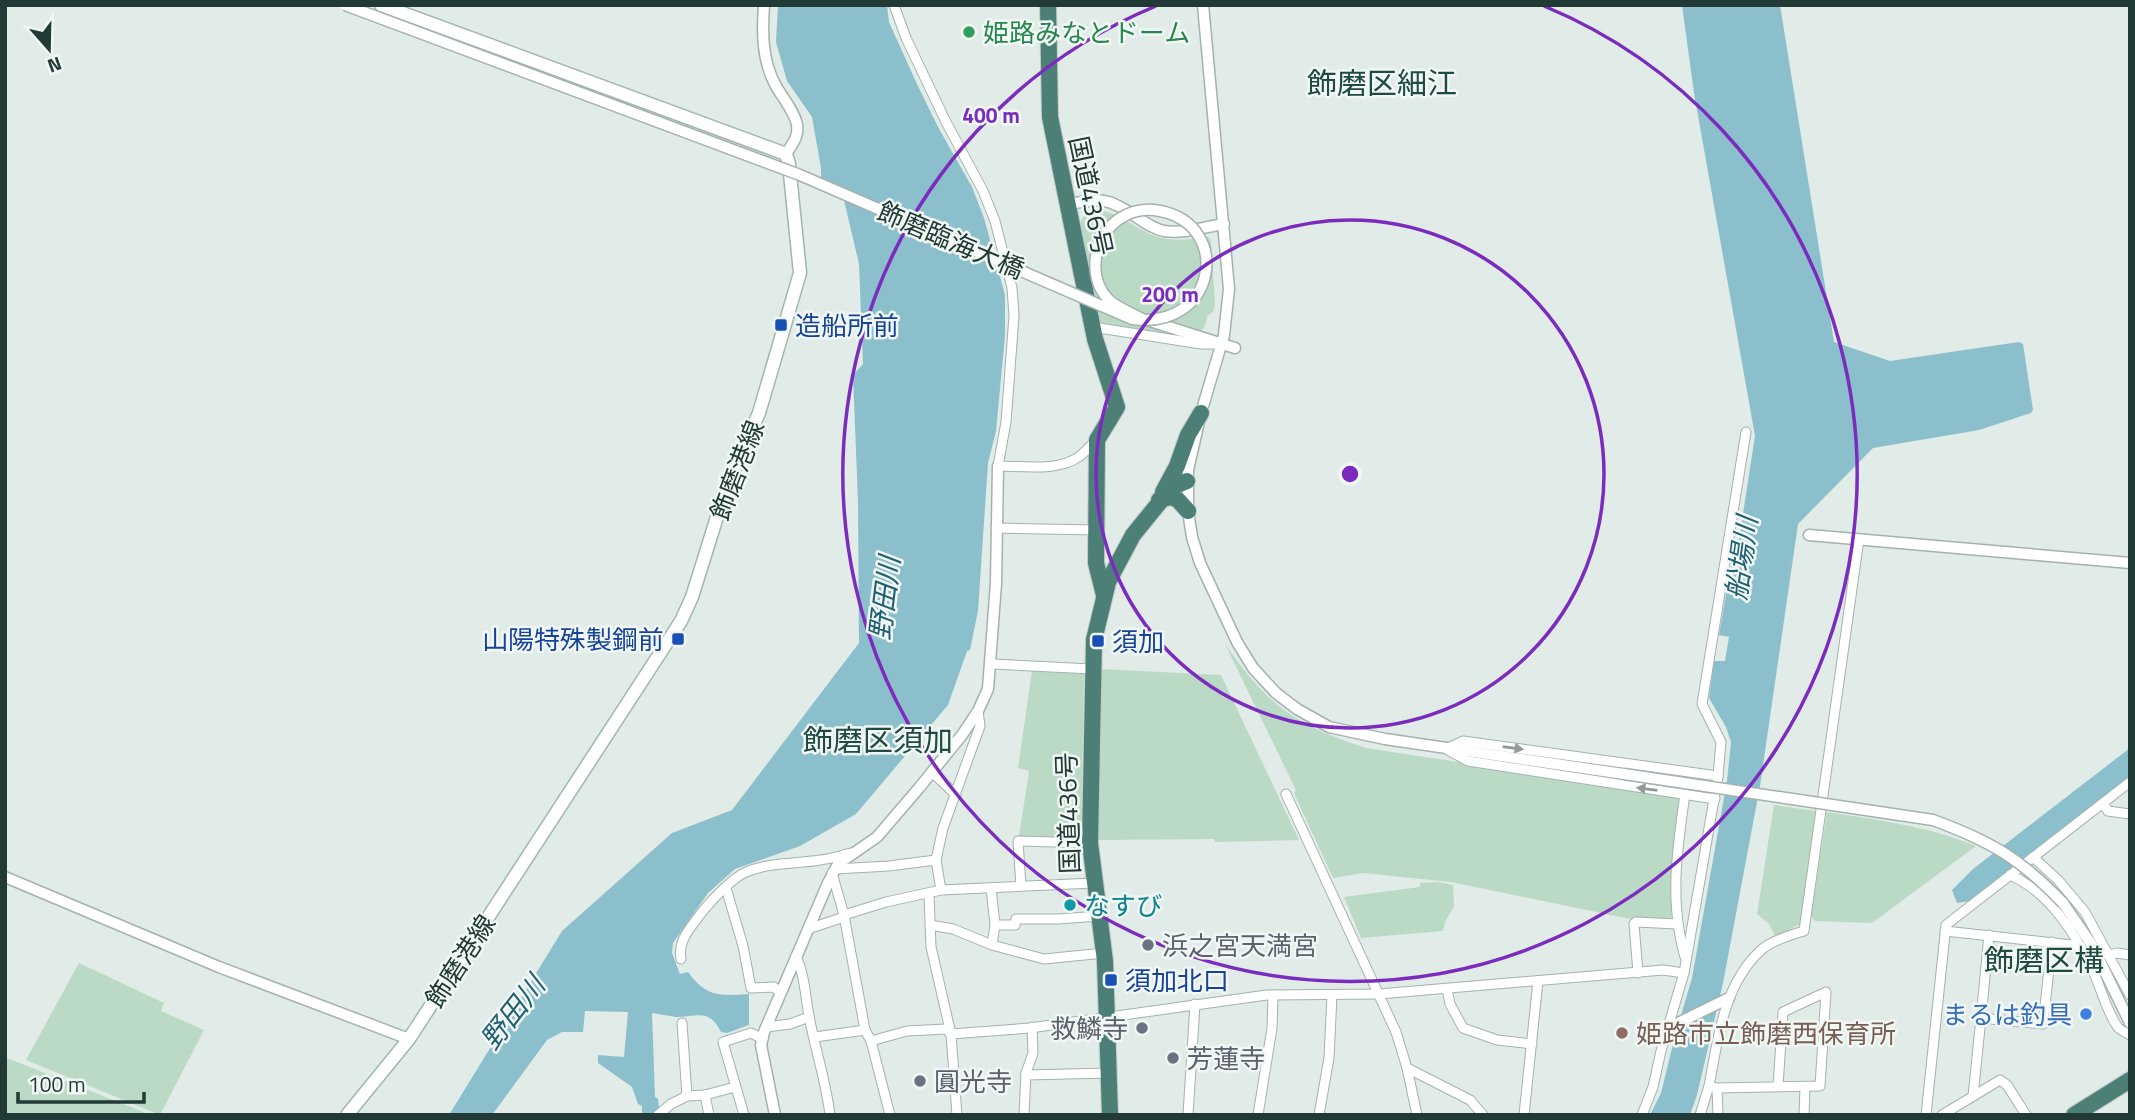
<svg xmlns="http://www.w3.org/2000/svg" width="2135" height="1120" viewBox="0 0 2135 1120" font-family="'Titillium Web','Noto Sans JP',sans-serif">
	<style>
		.green { fill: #bbdac5 }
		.water { fill: #8cbfcc }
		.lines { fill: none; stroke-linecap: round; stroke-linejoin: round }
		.minor-casing { stroke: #a4b2ae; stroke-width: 11 }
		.tertiary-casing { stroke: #a4b2ae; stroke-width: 13 }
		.secondary-casing { stroke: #a0b6af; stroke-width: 15 }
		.trunk-casing { stroke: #c1c8c6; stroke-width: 18 }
		.minor { stroke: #fff; stroke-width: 9 }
		.tertiary { stroke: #fff; stroke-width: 10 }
		.secondary { stroke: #fff; stroke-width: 12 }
		.trunk { stroke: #4c8077; stroke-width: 16 }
		.tertiary-bridge-casing { stroke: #a4b2ae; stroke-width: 13; stroke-linecap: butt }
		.tertiary-bridge { stroke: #fff; stroke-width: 10 }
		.oneway { fill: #909c9a }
		.ring { fill: none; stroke: #7b2cbf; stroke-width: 3.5 }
		.leisure-dot { fill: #2e9e5b; stroke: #f1f7f5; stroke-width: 2.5 }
		.transit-dot { fill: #1a4fb4; stroke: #f1f7f5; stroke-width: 2.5 }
		.culture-dot { fill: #0f9aa8; stroke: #f1f7f5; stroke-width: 2.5 }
		.worship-dot { fill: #6b7280; stroke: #f1f7f5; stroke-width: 2.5 }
		.shop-dot { fill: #3f7fe0; stroke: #f1f7f5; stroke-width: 2.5 }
		.education-dot { fill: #8d6e63; stroke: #f1f7f5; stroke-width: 2.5 }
		.labels { text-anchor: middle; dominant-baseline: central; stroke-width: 5; stroke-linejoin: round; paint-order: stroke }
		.leisure-label { font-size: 26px; fill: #27864d; stroke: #f1f7f5; text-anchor: start }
		.street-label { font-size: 26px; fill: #223a35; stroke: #f1f7f5 }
		.transit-label { font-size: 26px; fill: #164399; stroke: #f1f7f5; text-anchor: start }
		.culture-label { font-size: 26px; fill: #0d838f; stroke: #f1f7f5; text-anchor: start }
		.worship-label { font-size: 26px; fill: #5b616d; stroke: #f1f7f5; text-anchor: start }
		.shop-label { font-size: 26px; fill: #366cbe; stroke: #f1f7f5; text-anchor: end }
		.education-label { font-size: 26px; fill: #785e54; stroke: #f1f7f5; text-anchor: start }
		.water-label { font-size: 28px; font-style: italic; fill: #216072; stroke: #f1f7f5 }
		.quarter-label { font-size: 30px; fill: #204b42; stroke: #f1f7f5 }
		.centre { fill: #7b2cbf; stroke: #f1f7f5; stroke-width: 3.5 }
		.ring-label { font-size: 21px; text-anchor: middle; font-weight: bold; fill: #7b2cbf; stroke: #f1f7f5; stroke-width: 5; stroke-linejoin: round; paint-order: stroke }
	</style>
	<rect width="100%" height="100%" fill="#e1ebe7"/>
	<g class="green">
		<path d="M1092 210C1118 209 1135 230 1158 237 1175 242 1191 239 1208 237L1211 240 1215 305 1213 312 1208 315 1204 328 1190 339 1103 325 1094 313 1078 228 1083 217Z"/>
		<path d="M1225 644C1268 706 1295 725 1366 748L1681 796 1671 922 1635 920 1451 882 1363 873 1333 878 1294 793 1296 790Z"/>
		<polygon points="1100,669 1221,675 1299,840 1215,842 1214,839 1098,840"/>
		<polygon points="1032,671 1084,674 1081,838 1053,837 1021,839 1019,837 1029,771 1018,768"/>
		<polygon points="1774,805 1816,811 1801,924 1775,936 1769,924 1757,914"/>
		<path d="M1827 812C1878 820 1928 826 1976 846L1872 923 1815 921 1811 916Z"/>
		<polygon points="1438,882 1453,885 1454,906 1445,922 1443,931 1361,938 1344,897 1420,887 1420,883"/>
		<polygon points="79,963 164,1003 161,1011 204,1030 160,1115 26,1060"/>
		<polygon points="5,1058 12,1060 151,1115 5,1115"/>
	</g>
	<g class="water">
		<path d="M778 5H887L889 22 916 82 938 127 972 187 984 218 1005 295V336L996 431 988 463 978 611 970 650 967 651 948 705 856 814 800 846 735 869 708 893 673 943 672 953 680 974 688 972C706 997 720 996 749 994V1025L727 1033 721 1032C709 1008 698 1017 676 1017 668 1016 660 1014 652 1013L655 1097 658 1099 659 1108 656 1115H642V1106L638 1104 632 1087 598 1063V1055L624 1057 628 1012 585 1011 583 1032H562L547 1040 492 1115H449L562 931 672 833 732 810 859 643 858 502 853 375 863 364 859 264 843 196 821 188V168L812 117 787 81 776 42Z"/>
		<polygon points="1682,5 1780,5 1834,342 1890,361 2019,342 2023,344 2033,410 2031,413 1979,430 1873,448 1798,524 1760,786 1723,983 1697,1095 1690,1115 1650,1115 1661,1093 1675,1036 1692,978 1727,781 1731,742 1726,727 1709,698 1714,661 1725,661 1729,637 1719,635 1732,560 1736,559 1755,436 1694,93"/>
		<polygon points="2130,748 2130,777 1970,901 1957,903 1952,890 1973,869"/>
	</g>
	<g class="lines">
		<g class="minor-casing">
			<g id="minor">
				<path d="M894 5 906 38 946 122 983 191 995 221 1012 288 1014 316 1006 422 998 466C1023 466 1059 472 1080 456 1086 451 1091 445 1097 440"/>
				<polyline points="1093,327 1201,344 1217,344"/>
				<polyline points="996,528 1096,530"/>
				<polyline points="992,664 1092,669"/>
				<polyline points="1448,748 1463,741 1718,776"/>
				<polyline points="1448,750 1468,761 1715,799"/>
				<polyline points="932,772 956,795"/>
				<polyline points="1286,794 1396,1032 1407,1068 1417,1115"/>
				<polyline points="2103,803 2108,811 2130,814"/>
				<polyline points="2033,857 2058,880 2085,912 2130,995"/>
				<polyline points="835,869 889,866 936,860"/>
				<polyline points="832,873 844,915 865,1030 871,1041 890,1115"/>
				<path d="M2010 875C2048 891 2076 934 2093 971 2101 988 2106 1010 2117 1026 2119 1030 2125 1032 2130 1035"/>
				<polyline points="1021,886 1018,841 1090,843"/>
				<polyline points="726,888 743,946 751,988 774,987 781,993"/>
				<polyline points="991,888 995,925 992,945"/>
				<polyline points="941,890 936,860 943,828 980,726 978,711"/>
				<polyline points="929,894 931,947 951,1034 957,1115"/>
				<polyline points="844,915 886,902 941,890 1094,883"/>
				<polyline points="930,925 953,929 992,945 1044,959 1104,953"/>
				<polyline points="995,925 1015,925 1016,919 1058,919 1099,916"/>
				<polyline points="808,929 844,917"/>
				<polyline points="1945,931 2081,946"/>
				<polyline points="1989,935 1981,1018 2043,1024 2052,942"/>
				<polyline points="2108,955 2117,953 2130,955"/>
				<path d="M796 956C805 976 805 995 809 1016 815 1049 826 1081 830 1115"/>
				<path d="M1685 957C1669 902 1677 850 1685 794"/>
				<path d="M681 959C678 943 687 932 696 920 706 906 730 879 746 872 770 862 796 864 820 860 831 859 842 855 852 853"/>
				<polyline points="1638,973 1634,924 1636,922 1677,924"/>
				<polyline points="1447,989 1450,1004 1463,1028 1497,1040 1532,1044"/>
				<polyline points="682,1023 687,1096"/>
				<polyline points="766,1027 790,1024 809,1017"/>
				<polyline points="815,1037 865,1030"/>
				<polyline points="871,1041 907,1031 946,1029 951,1034 1030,1028 1267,995 1379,994 1663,970 1684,973"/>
				<polyline points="1407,1068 1470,1100 1483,1115"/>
				<polyline points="1026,1075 1109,1073"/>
				<path d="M1778 1086 1783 1012 1826 992 1820 1086 1717 1088 1709 1086C1718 1039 1723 986 1760 951 1770 941 1790 935 1804 931L1859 539"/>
				<polyline points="1717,1088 1718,1115"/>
				<polyline points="705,1095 709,1115"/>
				<polyline points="1973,1096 1981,1018"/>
				<polyline points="658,1115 671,1104 687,1096 705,1095 735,1087"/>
				<polyline points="744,1115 723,1042 751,1033 763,1039"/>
				<polyline points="1024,1115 1026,1073 1033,1053 1032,1027"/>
				<polyline points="1188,1115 1195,1004"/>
				<polyline points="1258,1115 1272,1028 1273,995"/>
				<polyline points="1319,1115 1329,1058 1332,995"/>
				<polyline points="1524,1115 1538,981"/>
				<polyline points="1642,1115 1653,1087 1661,1051 1684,973 1718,776 1721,742 1702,704 1746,432"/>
				<polyline points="1700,1115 1709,1086"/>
				<polyline points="1804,1115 1805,1087"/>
				<polyline points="1926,1115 1946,925 2130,782"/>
				<polyline points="1942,1115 2000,1080 2007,1085 2026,1115"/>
			</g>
		</g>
		<g class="tertiary-casing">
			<g id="tertiary">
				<path d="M764 5C762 33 762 61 776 86 782 97 795 112 797 125 799 137 792 144 786 154"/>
				<polyline points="1203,5 1229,289 1224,335 1201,413 1188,470 1188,511 1192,537 1200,563 1237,642 1253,668 1276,693 1297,709 1329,727 1385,739 1624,774"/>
				<path d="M1068 204C1084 202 1101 197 1116 205 1133 212 1146 227 1164 231 1183 234 1205 227 1224 224"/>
				<polyline points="1147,320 1235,348"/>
				<polyline points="1809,535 2130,563"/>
				<polyline points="5,877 219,967 409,1039"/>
				<polyline points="2063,903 2092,945 2130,1023"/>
				<polyline points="1668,1028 1729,998"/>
				<polyline points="775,1115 761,1045 764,1032 828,883 838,864 877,837 919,788 962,735 978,711 988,689 996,583 998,466"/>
			</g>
		</g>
		<g class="secondary-casing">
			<polyline id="secondary" points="347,1115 409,1039 681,621 692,597 726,488 759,413 800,273 789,164 786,154 381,5"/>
		</g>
		<g class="trunk-casing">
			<g id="trunk">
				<polyline points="1048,5 1050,117 1095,339 1117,407 1097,440 1096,563 1104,595"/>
				<polyline points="1163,492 1177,466 1188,435 1201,413"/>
				<polyline points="1159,500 1171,497 1178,500 1188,511"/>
				<polyline points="1110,1115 1105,961 1090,843 1094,640 1108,582 1133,535 1172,487 1187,481"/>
				<polyline points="2074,1115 2130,1080"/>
			</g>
		</g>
		<use href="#minor" class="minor"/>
		<use href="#tertiary" class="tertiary"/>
		<use href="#secondary" class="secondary"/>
		<use href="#trunk" class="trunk"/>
		<g class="tertiary-bridge-casing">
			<g id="tertiary-bridge">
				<path d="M345 5 800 175 1132 319C1217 331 1233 225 1160 211 1145 208 1131 211 1119 219 1094 236 1086 277 1109 300 1118 308 1131 313 1142 319"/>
				<path d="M1624 774 1933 820C1990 841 2020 858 2063 903"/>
			</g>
		</g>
		<use href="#tertiary-bridge" class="tertiary-bridge"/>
	</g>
	<defs><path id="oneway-solid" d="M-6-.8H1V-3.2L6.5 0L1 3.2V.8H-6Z" transform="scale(1.75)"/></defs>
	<g class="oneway">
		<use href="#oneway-solid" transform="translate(1513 748) rotate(8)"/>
		<use href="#oneway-solid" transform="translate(1647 789) rotate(-173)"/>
	</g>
	<g class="ring">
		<circle cx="1350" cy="474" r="254"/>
		<path d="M1544 6A507 507 0 1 1 1156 6"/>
	</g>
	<circle class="leisure-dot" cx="969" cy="32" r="7"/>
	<g class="transit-dot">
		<rect x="774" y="318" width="14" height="14" rx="3.5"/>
		<rect x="671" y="632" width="14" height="14" rx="3.5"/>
		<rect x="1091" y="634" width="14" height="14" rx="3.5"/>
		<rect x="1104" y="973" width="14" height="14" rx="3.5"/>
	</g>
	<circle class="culture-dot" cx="1070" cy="905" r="7"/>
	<g class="worship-dot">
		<circle cx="1148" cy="945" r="7"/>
		<circle cx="1142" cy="1028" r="7"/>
		<circle cx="1173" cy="1058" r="7"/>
		<circle cx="920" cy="1081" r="7"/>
	</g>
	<circle class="shop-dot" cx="2086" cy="1014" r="7"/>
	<circle class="education-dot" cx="1622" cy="1033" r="7"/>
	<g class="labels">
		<g class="leisure-label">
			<text x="983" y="32">姫路みなとドーム</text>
		</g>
		<g class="street-label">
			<text transform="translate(1091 196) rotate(78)">国道436号</text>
			<text transform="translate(951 240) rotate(23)">飾磨臨海大橋</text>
			<text transform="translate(737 470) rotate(-69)">飾磨港線</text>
			<text transform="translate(1068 813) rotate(-92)">国道436号</text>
			<text transform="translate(460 961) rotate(-57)">飾磨港線</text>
		</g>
		<g class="transit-label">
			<text x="795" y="325">造船所前</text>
			<text x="664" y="639" text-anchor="end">山陽特殊製鋼前</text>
			<text x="1112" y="641">須加</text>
			<text x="1125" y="980">須加北口</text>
		</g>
		<g class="culture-label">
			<text x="1084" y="905">なすび</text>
		</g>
		<g class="worship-label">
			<text x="1162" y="945">浜之宮天満宮</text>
			<text x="1128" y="1028" text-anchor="end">救鱗寺</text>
			<text x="1187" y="1058">芳蓮寺</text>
			<text x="934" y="1081">圓光寺</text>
		</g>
		<g class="shop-label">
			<text x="2072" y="1014">まるは釣具</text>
		</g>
		<g class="education-label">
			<text x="1636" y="1033">姫路市立飾磨西保育所</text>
		</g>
		<g class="water-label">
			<text transform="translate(1741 558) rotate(-82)">船場川</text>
			<text transform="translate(884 598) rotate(-83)">野田川</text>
			<text transform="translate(512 1012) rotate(-52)">野田川</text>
		</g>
		<g class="quarter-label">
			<text x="1382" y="83">飾磨区細江</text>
			<text x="878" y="740">飾磨区須加</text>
			<text x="2044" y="960">飾磨区構</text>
		</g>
	</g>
	<circle cx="1350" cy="474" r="10" class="centre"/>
	<g class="ring-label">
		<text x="991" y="123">400 m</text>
		<text x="1170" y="302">200 m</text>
	</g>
	<rect width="2135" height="1120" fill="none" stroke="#223a35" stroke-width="14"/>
	<g transform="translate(49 49) rotate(160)" stroke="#f1f7f5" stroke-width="5" paint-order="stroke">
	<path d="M0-5L12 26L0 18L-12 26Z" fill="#223a35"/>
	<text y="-10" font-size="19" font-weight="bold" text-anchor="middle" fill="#223a35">N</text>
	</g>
	<path d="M18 1092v10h126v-10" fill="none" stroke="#223a35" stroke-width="3.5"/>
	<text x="28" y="1092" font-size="21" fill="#223a35" stroke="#f1f7f5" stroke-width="5" paint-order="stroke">100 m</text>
</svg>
